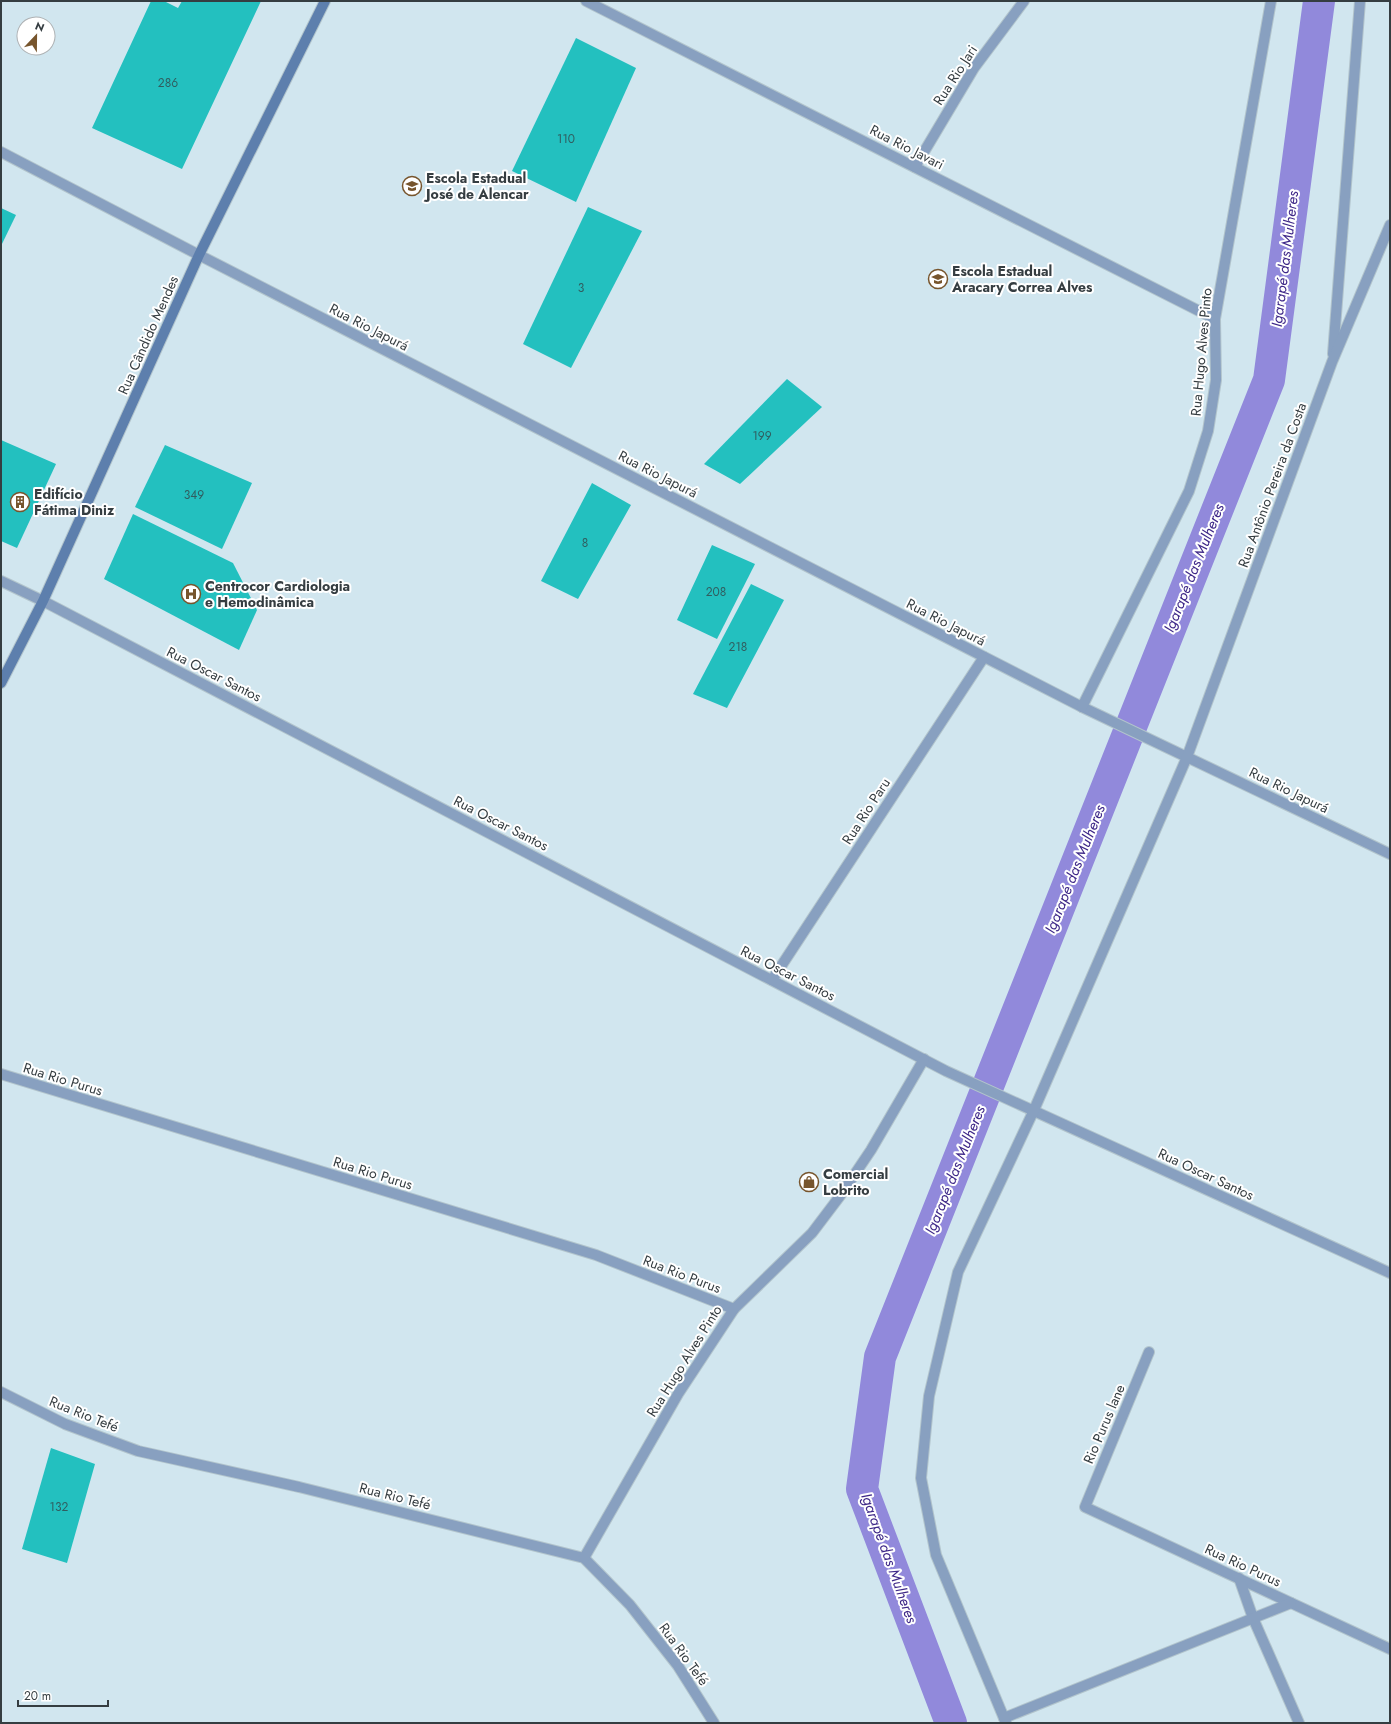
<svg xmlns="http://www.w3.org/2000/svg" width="1391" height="1724" viewBox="0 0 1391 1724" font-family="Jost,sans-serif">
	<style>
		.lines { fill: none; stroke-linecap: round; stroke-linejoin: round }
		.canal { stroke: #9189db; stroke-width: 32 }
		.building { fill: #23c0bf }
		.street-casing { stroke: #b2c4cc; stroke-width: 12 }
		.secondary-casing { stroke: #b2c4cc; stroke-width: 12 }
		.street { stroke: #88a0c0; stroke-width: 10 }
		.secondary { stroke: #5d7fad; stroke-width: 10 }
		.labels { text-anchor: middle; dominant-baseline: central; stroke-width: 4; stroke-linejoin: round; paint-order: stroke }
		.number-label { font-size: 12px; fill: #305e60 }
		.street-label { font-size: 14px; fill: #353d41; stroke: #fff }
		.poi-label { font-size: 14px; font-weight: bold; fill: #353d41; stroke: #fff; text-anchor: start }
		.water-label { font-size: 15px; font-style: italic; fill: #3e2888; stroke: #fff }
	</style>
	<rect width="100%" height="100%" fill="#d1e6ef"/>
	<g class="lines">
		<polyline class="canal" points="951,1723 862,1489 880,1357 1269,380 1319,1"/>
	</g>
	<g class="building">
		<polygon points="151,1 164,1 178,8 182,1 261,1 182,169 92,128"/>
		<polygon points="576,38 636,68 576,202 512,171"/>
		<polygon points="588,207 642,231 571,368 523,344"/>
		<polygon points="1,208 16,215 1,246"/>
		<polygon points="787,379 822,407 740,484 704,464"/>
		<polygon points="1,440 56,464 17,548 1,541"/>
		<polygon points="165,445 252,483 222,549 135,507"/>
		<polygon points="592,483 631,505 578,599 541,581"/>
		<polygon points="133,514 233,563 257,610 239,650 104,579"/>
		<polygon points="712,545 755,564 717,639 677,620"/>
		<polygon points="751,584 784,600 727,708 693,694"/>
		<polygon points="51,1448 95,1464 67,1563 22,1549"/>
	</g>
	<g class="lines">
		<g class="street-casing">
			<g id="street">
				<polyline points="586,1 1215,319"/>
				<polyline points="1,152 199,255 1082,707 1390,854"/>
				<polyline points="915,167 974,68 1024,1"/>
				<polyline points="1333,354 1360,1"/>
				<polyline points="1,581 43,601 946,1071 1390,1273"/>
				<polyline points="1082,707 1189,491 1208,431 1216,380 1215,319 1271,1"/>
				<polyline points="772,980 984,657"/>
				<polyline points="1,1074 596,1255 734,1309"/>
				<polyline points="1149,1352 1085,1507 1390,1649"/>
				<polyline points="1,1392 65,1424 138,1451 299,1487 584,1558 630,1605 678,1666 714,1723"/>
				<polyline points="584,1558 678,1394 734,1309 812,1233 840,1196 871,1150 924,1059"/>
				<polyline points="1239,1578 1253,1618 1299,1723"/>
				<polyline points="1004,1718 1291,1603"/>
				<polyline points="1006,1723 936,1555 921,1478 929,1396 958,1272 1034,1110 1187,757 1332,362 1390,225"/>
			</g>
		</g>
		<g class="secondary-casing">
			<polyline id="secondary" points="1,683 43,601 199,255 325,1"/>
		</g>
		<use href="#street" class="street"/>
		<use href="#secondary" class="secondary"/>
	</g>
	<defs>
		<g id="school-ring" transform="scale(1)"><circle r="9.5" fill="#fff" stroke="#77552d" stroke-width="1.5"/><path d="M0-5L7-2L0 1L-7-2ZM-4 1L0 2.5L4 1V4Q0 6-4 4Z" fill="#77552d"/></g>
		<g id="building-ring" transform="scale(1)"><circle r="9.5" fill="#fff" stroke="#77552d" stroke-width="1.5"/><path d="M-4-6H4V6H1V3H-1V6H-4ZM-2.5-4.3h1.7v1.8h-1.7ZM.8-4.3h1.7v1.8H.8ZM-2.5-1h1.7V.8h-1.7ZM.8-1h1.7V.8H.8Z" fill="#77552d"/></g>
		<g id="hospital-ring" transform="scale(1)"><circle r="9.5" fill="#fff" stroke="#77552d" stroke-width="1.5"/><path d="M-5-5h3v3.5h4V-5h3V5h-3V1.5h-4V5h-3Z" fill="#77552d"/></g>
		<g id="shop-ring" transform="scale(1)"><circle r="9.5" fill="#fff" stroke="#77552d" stroke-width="1.5"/><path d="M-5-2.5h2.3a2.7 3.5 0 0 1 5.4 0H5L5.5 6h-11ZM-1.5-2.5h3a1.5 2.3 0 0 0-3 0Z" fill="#77552d"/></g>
	</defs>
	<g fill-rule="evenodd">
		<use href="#school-ring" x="412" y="186"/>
		<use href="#school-ring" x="938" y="279"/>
		<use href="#building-ring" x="20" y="502"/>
		<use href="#hospital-ring" x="191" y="594"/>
		<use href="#shop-ring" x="809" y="1182"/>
	</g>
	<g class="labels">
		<g class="number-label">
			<text x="168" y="83">286</text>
			<text x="566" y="139">110</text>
			<text x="581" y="288">3</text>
			<text x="762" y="436">199</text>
			<text x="194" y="495">349</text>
			<text x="585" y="543">8</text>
			<text x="716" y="592">208</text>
			<text x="738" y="647">218</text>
			<text x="59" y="1507">132</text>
		</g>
		<g class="street-label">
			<text transform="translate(955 75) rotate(-57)">Rua Rio Jari</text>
			<text transform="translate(907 147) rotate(27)">Rua Rio Javari</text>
			<text transform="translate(369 327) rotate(27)">Rua Rio Japurá</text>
			<text transform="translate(148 335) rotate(-66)">Rua Cândido Mendes</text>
			<text transform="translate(1201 352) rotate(-85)">Rua Hugo Alves Pinto</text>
			<text transform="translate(658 474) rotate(27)">Rua Rio Japurá</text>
			<text transform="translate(1272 485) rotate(-70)">Rua Antônio Pereira da Costa</text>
			<text transform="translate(946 622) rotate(27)">Rua Rio Japurá</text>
			<text transform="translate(214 674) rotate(27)">Rua Oscar Santos</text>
			<text transform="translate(1289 790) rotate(26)">Rua Rio Japurá</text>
			<text transform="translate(866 811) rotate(-57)">Rua Rio Paru</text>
			<text transform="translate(501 823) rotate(27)">Rua Oscar Santos</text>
			<text transform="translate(788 973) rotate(27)">Rua Oscar Santos</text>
			<text transform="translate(63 1079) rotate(17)">Rua Rio Purus</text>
			<text transform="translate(373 1173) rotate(17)">Rua Rio Purus</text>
			<text transform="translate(1206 1174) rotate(25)">Rua Oscar Santos</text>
			<text transform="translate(682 1274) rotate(21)">Rua Rio Purus</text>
			<text transform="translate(684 1361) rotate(-58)">Rua Hugo Alves Pinto</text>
			<text transform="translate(84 1414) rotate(22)">Rua Rio Tefé</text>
			<text transform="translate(1104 1424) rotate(-67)">Rio Purus lane</text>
			<text transform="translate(395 1496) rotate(14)">Rua Rio Tefé</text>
			<text transform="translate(1243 1565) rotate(25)">Rua Rio Purus</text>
			<text transform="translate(684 1654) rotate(54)">Rua Rio Tefé</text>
		</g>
		<g class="poi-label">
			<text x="426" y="178">Escola Estadual<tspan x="426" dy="16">José de Alencar</tspan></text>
			<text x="952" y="271">Escola Estadual<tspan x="952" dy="16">Aracary Correa Alves</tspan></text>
			<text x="34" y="494">Edifício<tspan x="34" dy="16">Fátima Diniz</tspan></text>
			<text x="205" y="586">Centrocor Cardiologia<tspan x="205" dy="16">e Hemodinâmica</tspan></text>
			<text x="823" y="1174">Comercial<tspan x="823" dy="16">Lobrito</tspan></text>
		</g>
		<g class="water-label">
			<text transform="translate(1285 259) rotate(-83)">Igarapé das Mulheres</text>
			<text transform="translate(1194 568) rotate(-68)">Igarapé das Mulheres</text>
			<text transform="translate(1075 869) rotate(-68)">Igarapé das Mulheres</text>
			<text transform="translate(955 1170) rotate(-68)">Igarapé das Mulheres</text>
			<text transform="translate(889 1558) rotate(70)">Igarapé das Mulheres</text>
		</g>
	</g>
	<rect width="1391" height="1724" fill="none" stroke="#353d41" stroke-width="4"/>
	<g transform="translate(36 36) rotate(22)"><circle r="19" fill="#ffffff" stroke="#aeb1b3"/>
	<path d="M0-3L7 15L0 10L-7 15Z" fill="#77552d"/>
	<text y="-6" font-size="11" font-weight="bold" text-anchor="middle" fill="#353d41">N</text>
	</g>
	<path d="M18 1700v6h90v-6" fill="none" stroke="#353d41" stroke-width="2"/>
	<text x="24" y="1700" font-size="12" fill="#353d41" stroke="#ffffff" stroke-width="3" paint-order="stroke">20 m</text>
</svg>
